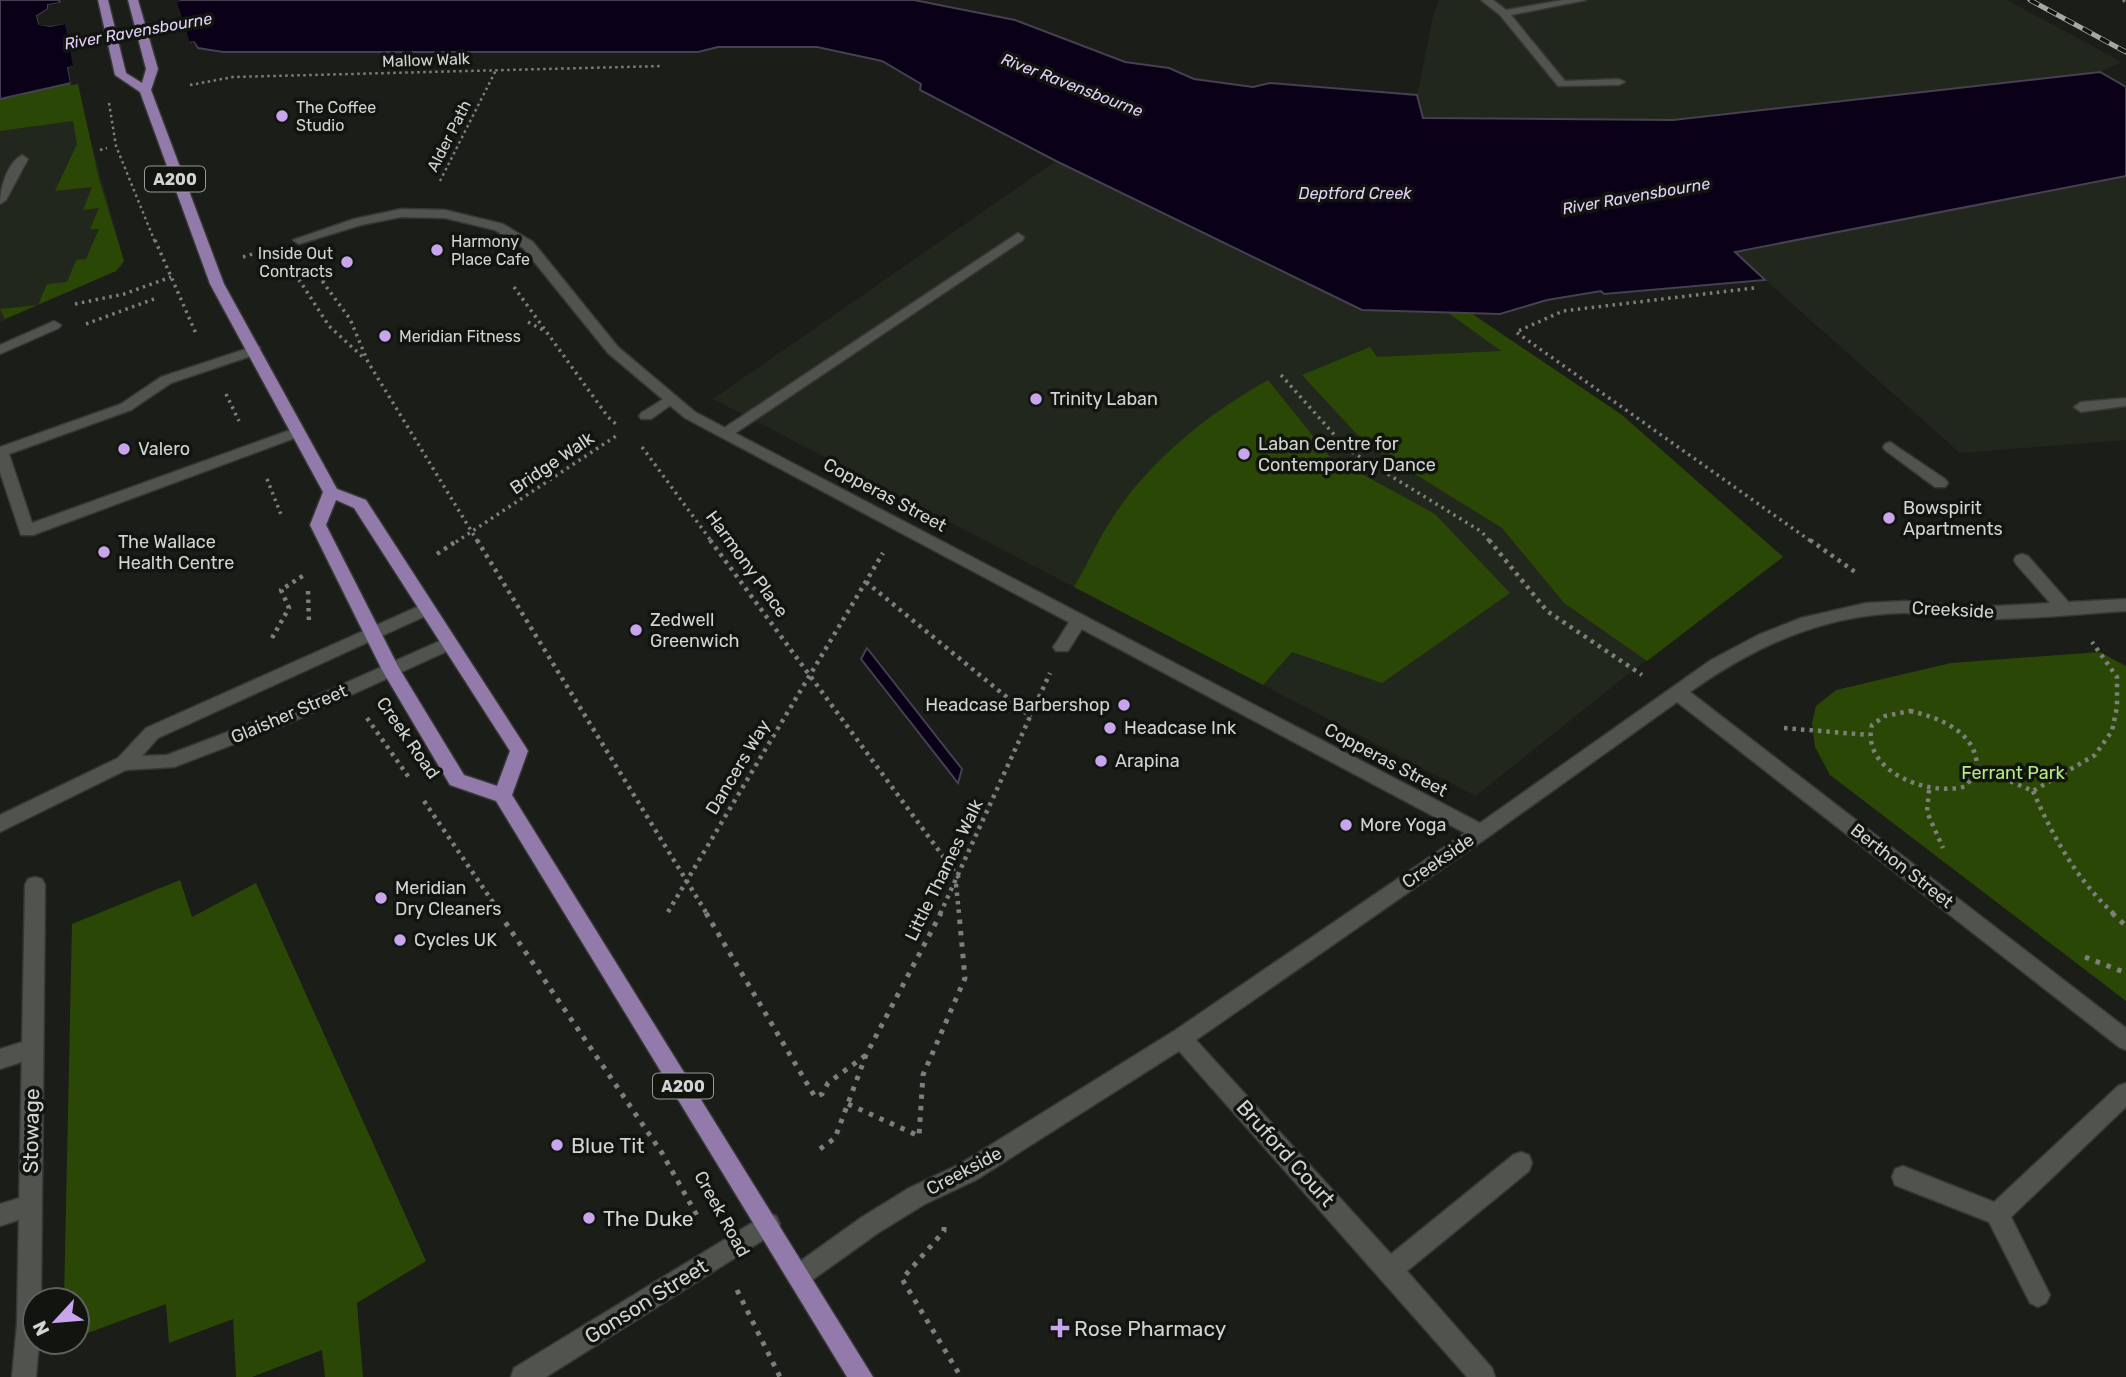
<svg xmlns="http://www.w3.org/2000/svg" width="2126" height="1377" viewBox="0 0 2126 1377" font-family="Rubik,sans-serif">
	<style>
		.built { fill: #22271d }
		.green { fill: #2b4705 }
		.water { fill: #0a0018; stroke: #464050; stroke-width: 2 }
		.pier { fill: #1a1d18 }
		.lines { fill: none; stroke-linecap: round; stroke-linejoin: round }
		.service-casing { stroke: #373835; stroke-width: 3 }
		.minor-casing { stroke: #373835; stroke-width: 3 }
		.primary-casing { stroke: #373835; stroke-width: 3 }
		.path-far3 { stroke: #7c7f7b; stroke-width: 2.5; stroke-dasharray: 2.5 3.5; stroke-linecap: butt }
		.path-far2 { stroke: #7c7f7b; stroke-width: 3.5; stroke-dasharray: 2.5 4.5; stroke-linecap: butt }
		.path-far1 { stroke: #7c7f7b; stroke-width: 4.5; stroke-dasharray: 3.5 5; stroke-linecap: butt }
		.path { stroke: #7c7f7b; stroke-width: 5; stroke-dasharray: 4.5 7; stroke-linecap: butt }
		.service { fill: #50534e; fill-rule: evenodd }
		.minor { fill: #50534e; fill-rule: evenodd }
		.primary { fill: #927baa; fill-rule: evenodd }
		.rail-casing { stroke: #a6a8a4; stroke-width: 5 }
		.rail { stroke: #11140f; stroke-width: 3.5; stroke-dasharray: 10; stroke-linecap: butt }
		.poi-dot { fill: #c9a5ee; stroke: #11140f; stroke-width: 2.5 }
		.labels { text-anchor: middle; dominant-baseline: central; stroke-width: 7; stroke-linejoin: round; paint-order: stroke }
		.far-water-label { font-size: 16px; font-style: italic; fill: #e4d1fb; stroke: #11140f }
		.far-street-label { font-size: 16px; fill: #d2d4d1; stroke: #11140f }
		.far-poi-label { font-size: 16px; fill: #d2d4d1; stroke: #11140f; text-anchor: start }
		.shield { fill: #11140f; stroke: #989a97; stroke-width: 2 }
		.shield-label { font-size: 16px; font-weight: bold; fill: #d2d4d1 }
		.poi-label { font-size: 18px; fill: #d2d4d1; stroke: #11140f; text-anchor: start }
		.street-label { font-size: 18px; fill: #d2d4d1; stroke: #11140f }
		.park-label { font-size: 18px; fill: #b4ec80; stroke: #11140f }
		.near-street-label { font-size: 21px; fill: #d2d4d1; stroke: #11140f }
		.near-poi-label { font-size: 21px; fill: #d2d4d1; stroke: #11140f; text-anchor: start }
	</style>
	<rect width="100%" height="100%" fill="#1a1d18"/>
	<g class="built">
		<polygon points="1439,0 2007,0 2122,62 2100,72 1673,120 1423,118 1417,95 1433,16"/>
		<polygon points="85,119 124,261 122,266 116,271 0,322 0,131"/>
		<polygon points="1056,161 1362,310 1471,313 1622,415 1783,557 1626,676 1476,796 713,399"/>
		<polygon points="2126,176 2126,440 1960,453 1734,252"/>
	</g>
	<g class="green">
		<polygon points="0,0 59,0 60,3 48,5 37,15 68,68 71,85 78,84 99,179 124,261 116,271 5,319 0,309 38,305 47,284 67,282 76,260 86,259 99,229 90,229 99,208 83,210 92,187 55,191 77,144 73,121 0,131"/>
		<polygon points="1447,312 1471,313 1622,415 1783,557 1647,661 1564,603 1502,528 1365,443 1302,375 1370,347 1377,357 1501,351"/>
		<path d="M1268 380 1329 456 1435 514 1510 593 1382 683 1292 652 1263 685 1074 587C1088 564 1098 539 1113 517 1151 459 1208 414 1268 380Z"/>
		<polygon points="2100,652 2126,666 2126,1001 1830,775 1815,747 1812,723 1816,706 1836,690 1951,663"/>
		<polygon points="180,880 192,917 256,883 426,1261 357,1303 363,1377 325,1377 322,1350 252,1377 236,1377 233,1319 169,1343 166,1304 77,1337 77,1300 64,1300 72,924"/>
	</g>
	<g class="water">
		<polygon points="0,0 59,0 60,3 48,5 48,9 37,16 39,24 50,26 181,0 914,0 1015,20 1125,62 1169,68 1194,79 1253,87 1270,83 1417,95 1423,118 1673,120 2100,72 2126,87 2126,176 1735,252 1765,280 1604,294 1601,291 1547,300 1500,314 1362,310 1056,161 920,90 921,84 882,61 817,47 718,47 698,52 223,52 198,48 194,42 68,68 71,83 0,99"/>
		<polygon points="867,648 962,769 958,783 861,659"/>
	</g>
	<polygon class="pier" points="169,0 181,0 177,2 190,43 194,42 198,51 193,46 72,71 74,83 71,85 68,68 73,66 65,24 50,26 39,25 37,16 48,9 48,5 63,2 61,6 52,8 51,11 41,17 41,21 50,23"/>
	<g class="lines">
		<g class="service-casing">
			<g id="service">
				<polygon points="1481,0 1493,0 1506,10 1563,0 1586,0 1511,15 1565,81 1619,79 1625,82 1619,85 1558,86 1500,15"/>
				<polygon points="1018,233 1024,237 1023,240 731,436 721,436 719,433 721,430"/>
				<polygon points="255,346 260,347 260,353 171,383 131,410 9,454 32,523 293,429 303,429 305,432 303,435 33,535 21,535 0,472 0,447 121,404 161,377"/>
				<polygon points="670,395 675,396 677,399 675,402 651,419 641,419 639,416 641,413"/>
				<polygon points="2126,398 2126,406 2081,412 2074,407 2081,402"/>
				<polygon points="1890,442 1945,479 1948,483 1945,487 1935,487 1885,450 1883,447 1885,444"/>
				<polygon points="2022,554 2028,556 2071,605 2073,609 2071,613 2059,613 2016,564 2014,560 2016,556"/>
				<polygon points="1079,614 1085,616 1087,620 1085,624 1068,651 1056,651 1053,647 1056,643 1073,616"/>
				<polygon points="32,1039 40,1042 43,1049 40,1056 0,1069 0,1049"/>
				<polygon points="29,1195 37,1198 40,1206 37,1214 0,1226 0,1204"/>
			</g>
		</g>
		<g class="minor-casing">
			<g id="minor">
				<path d="M22 155 28 159 6 200 0 204C0 188 7 163 22 155Z"/>
				<path d="M401 209 445 210 503 224 533 242 618 347 695 412 1480 823 1711 660 1758 635 1801 618 1866 603 1905 601 1976 607 2126 599V611C2076 614 2026 620 1976 619 1951 619 1926 612 1902 613 1822 615 1753 647 1690 692L2126 1028V1050L2119 1047 1677 702 1488 837 1196 1040 1391 1254 1513 1155 1521 1152 1529 1155 1532 1163 1529 1171 1407 1271 1492 1368 1495 1377H1467L1179 1051 976 1180 925 1204 878 1233 808 1283 800 1287 792 1283 788 1275 792 1267 862 1217 909 1188 960 1164 1174 1031 1465 833 685 418 608 353 523 248 495 230 445 218 401 217 361 225 299 244 293 240 354 219Z"/>
				<polygon points="54,321 61,325 59,328 0,354 0,345"/>
				<polygon points="426,603 434,609 432,613 158,738 142,756 167,755 280,712 442,640 454,640 457,644 454,648 292,722 174,767 126,770 0,832 0,815 118,758 146,728"/>
				<polygon points="35,877 42,879 45,885 41,1300 35,1300 35,1342 39,1342 36,1377 12,1377 17,1324 25,885 28,879"/>
				<polygon points="2126,1083 2126,1107 2011,1217 2050,1295 2046,1303 2038,1307 2030,1303 1989,1222 1895,1185 1892,1177 1895,1169 1903,1166 1994,1202 2118,1086"/>
				<polygon points="768,1213 776,1216 780,1224 776,1232 546,1377 511,1377 514,1368"/>
			</g>
		</g>
		<g class="primary-casing">
			<path id="primary" d="M98 0H108L126 73 142 83 146 69 128 0H138L158 69 151 90 224 284 337 489 366 500 525 746 528 751 512 795 873 1377H847L496 801 450 785 382 670 310 525 323 492 210 284 140 92 115 75ZM336 500 354 508 510 751 497 786 464 775 399 668 326 525Z"/>
		</g>
		<g class="path-far3">
			<polyline points="2123,0 2126,3"/>
			<polyline points="190,85 233,77 663,66"/>
			<polyline points="109,103 116,146 155,242"/>
			<polyline points="100,150 107,148"/>
			<polyline points="440,181 496,70"/>
		</g>
		<g class="path-far2">
			<polyline points="155,240 197,336"/>
			<polyline points="243,257 269,249"/>
			<polyline points="259,265 300,281 329,326 365,359"/>
			<polyline points="314,270 350,319 368,362 478,542"/>
			<polyline points="323,282 329,263"/>
			<polyline points="514,287 608,417 617,425"/>
			<polyline points="1754,288 1563,311 1516,332 1812,542"/>
			<polyline points="75,304 124,294 171,277"/>
			<polyline points="528,322 543,330"/>
			<polyline points="86,324 154,299"/>
			<polyline points="1281,375 1347,449 1482,532 1490,542"/>
			<polyline points="226,394 239,421"/>
			<polyline points="642,447 712,542"/>
			<polyline points="267,479 282,517"/>
			<polyline points="456,542 619,434"/>
		</g>
		<g class="path-far1">
			<polyline points="477,540 707,914"/>
			<polyline points="710,540 959,878"/>
			<polyline points="1489,540 1547,611 1642,675"/>
			<polyline points="1810,540 1858,574"/>
			<polyline points="437,554 458,540"/>
			<polyline points="866,582 1031,717"/>
			<polyline points="308,591 309,624"/>
			<polyline points="272,638 289,608 281,590 304,575"/>
			<path d="M1910 711C1941 718 1979 733 1977 771L1966 786C1930 798 1860 771 1872 725L1885 716Z"/>
			<polyline points="367,718 410,779"/>
			<polyline points="1784,728 1869,735"/>
			<polyline points="1979,768 2033,791 2095,755 2112,731 2117,707 2117,677 2092,642"/>
			<polyline points="1929,790 1927,812 1943,848"/>
			<path d="M2033 791C2053 837 2077 880 2114 914"/>
			<polyline points="424,801 501,914"/>
			<polyline points="956,884 959,914"/>
			<polyline points="668,912 883,553"/>
			<polyline points="940,914 1050,673"/>
		</g>
		<g class="path">
			<polyline points="499,913 662,1153 700,1221"/>
			<polyline points="706,913 815,1097 822,1094 828,1083 866,1055"/>
			<polyline points="2112,913 2126,926"/>
			<polyline points="2085,957 2126,973"/>
			<polyline points="848,1104 919,1136 923,1075 965,978 959,913"/>
			<polyline points="820,1149 835,1138 866,1055 941,913"/>
			<polyline points="944,1227 944,1231 902,1279 961,1377"/>
			<polyline points="737,1290 780,1377"/>
		</g>
		<use href="#service" class="service"/>
		<use href="#minor" class="minor"/>
		<use href="#primary" class="primary"/>
		<g class="rail-casing">
			<polyline id="rail" points="2030,0 2126,52"/>
		</g>
		<use href="#rail" class="rail"/>
	</g>
	<g class="poi-dot">
		<circle cx="282" cy="116" r="7"/>
		<circle cx="437" cy="250" r="7"/>
		<circle cx="347" cy="262" r="7"/>
		<circle cx="385" cy="336" r="7"/>
		<circle cx="1036" cy="399" r="7"/>
		<circle cx="124" cy="449" r="7"/>
		<circle cx="1244" cy="454" r="7"/>
		<circle cx="1889" cy="518" r="7"/>
		<circle cx="104" cy="552" r="7"/>
		<circle cx="636" cy="630" r="7"/>
		<circle cx="1124" cy="705" r="7"/>
		<circle cx="1110" cy="728" r="7"/>
		<circle cx="1101" cy="761" r="7"/>
		<circle cx="1346" cy="825" r="7"/>
		<circle cx="381" cy="898" r="7"/>
		<circle cx="400" cy="940" r="7"/>
		<circle cx="557" cy="1145" r="7"/>
		<circle cx="589" cy="1218" r="7"/>
		<path d="M1056.5 1317.5h7v7h7v7h-7v7h-7v-7h-7v-7h7z"/>
	</g>
	<g class="labels">
		<g class="far-water-label">
			<text transform="translate(138 31) rotate(-10)">River Ravensbourne</text>
			<text transform="translate(1072 85) rotate(21)">River Ravensbourne</text>
			<text x="1355" y="193">Deptford Creek</text>
			<text transform="translate(1636 196) rotate(-10)">River Ravensbourne</text>
		</g>
		<g class="far-street-label">
			<text transform="translate(426 60) rotate(-2)">Mallow Walk</text>
			<text transform="translate(449 136) rotate(-63)">Alder Path</text>
		</g>
		<g class="far-poi-label">
			<text x="296" y="107">The Coffee<tspan x="296" dy="18">Studio</tspan></text>
			<text x="451" y="241">Harmony<tspan x="451" dy="18">Place Cafe</tspan></text>
			<text x="333" y="253" text-anchor="end">Inside Out<tspan x="333" dy="18">Contracts</tspan></text>
			<text x="399" y="336">Meridian Fitness</text>
		</g>
		<g class="shield">
			<rect x="145" y="166.5" width="60" height="25" rx="5"/>
			<rect x="653" y="1073.5" width="60" height="25" rx="5"/>
		</g>
		<g class="shield-label">
			<text x="175" y="179">A200</text>
			<text x="683" y="1086">A200</text>
		</g>
		<g class="poi-label">
			<text x="1050" y="399">Trinity Laban</text>
			<text x="1258" y="444">Laban Centre for<tspan x="1258" dy="21">Contemporary Dance</tspan></text>
			<text x="138" y="449">Valero</text>
			<text x="1903" y="508">Bowspirit<tspan x="1903" dy="21">Apartments</tspan></text>
			<text x="118" y="542">The Wallace<tspan x="118" dy="21">Health Centre</tspan></text>
			<text x="650" y="620">Zedwell<tspan x="650" dy="21">Greenwich</tspan></text>
			<text x="1110" y="705" text-anchor="end">Headcase Barbershop</text>
			<text x="1124" y="728">Headcase Ink</text>
			<text x="1115" y="761">Arapina</text>
			<text x="1360" y="825">More Yoga</text>
			<text x="395" y="888">Meridian<tspan x="395" dy="21">Dry Cleaners</tspan></text>
			<text x="414" y="940">Cycles UK</text>
		</g>
		<g class="street-label">
			<text transform="translate(552 463) rotate(-34)">Bridge Walk</text>
			<text transform="translate(885 495) rotate(28)">Copperas Street</text>
			<text transform="translate(747 564) rotate(54)">Harmony Place</text>
			<text transform="translate(1953 610) rotate(3)">Creekside</text>
			<text transform="translate(289 714) rotate(-23)">Glaisher Street</text>
			<text transform="translate(408 738) rotate(55)">Creek Road</text>
			<text transform="translate(1386 760) rotate(28)">Copperas Street</text>
			<text transform="translate(738 767) rotate(-59)">Dancers Way</text>
			<text transform="translate(1438 861) rotate(-34)">Creekside</text>
			<text transform="translate(1902 866) rotate(38)">Berthon Street</text>
			<text transform="translate(944 870) rotate(-64)">Little Thames Walk</text>
			<text transform="translate(964 1171) rotate(-28)">Creekside</text>
			<text transform="translate(722 1214) rotate(61)">Creek Road</text>
		</g>
		<g class="park-label">
			<text x="2013" y="773">Ferrant Park</text>
		</g>
		<g class="near-street-label">
			<text transform="translate(31 1131) rotate(-89)">Stowage</text>
			<text transform="translate(1286 1153) rotate(48)">Bruford Court</text>
			<text transform="translate(646 1301) rotate(-32)">Gonson Street</text>
		</g>
		<g class="near-poi-label">
			<text x="571" y="1145">Blue Tit</text>
			<text x="603" y="1218">The Duke</text>
			<text x="1074" y="1328">Rose Pharmacy</text>
		</g>
	</g>
	<g transform="translate(56 1321) rotate(244)"><circle r="33" fill="#11140f" stroke="#5e615d" stroke-width="2"/>
	<path d="M0-5L12 26L0 18L-12 26Z" fill="#c9a5ee"/>
	<text y="-10" font-size="19" font-weight="bold" text-anchor="middle" fill="#d2d4d1">N</text>
	</g>
</svg>
